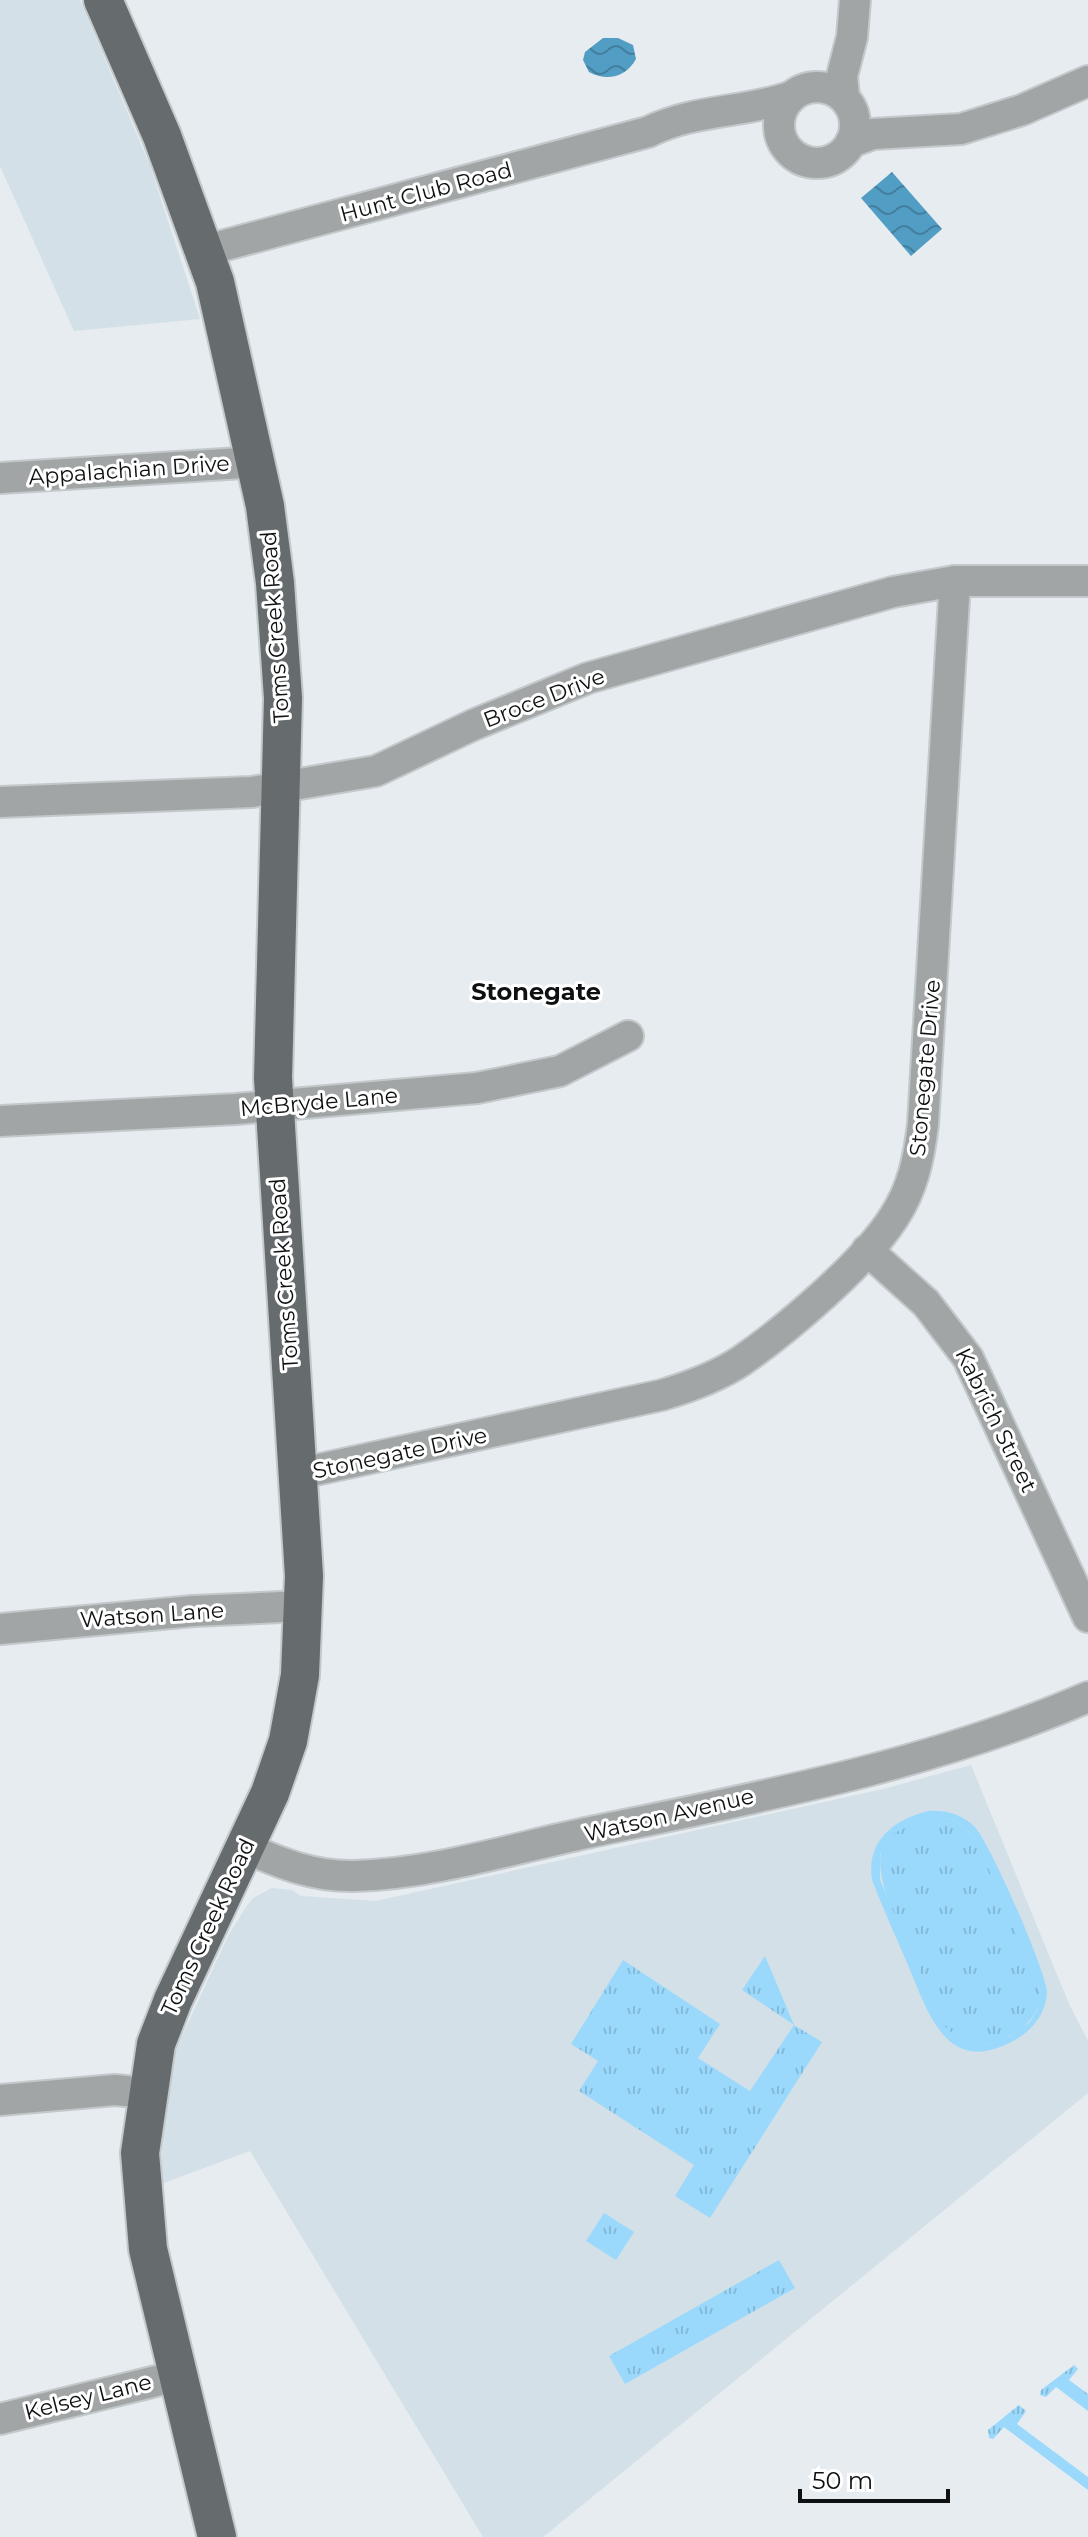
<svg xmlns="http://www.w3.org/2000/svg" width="1088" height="2537" viewBox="0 0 1088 2537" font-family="Montserrat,sans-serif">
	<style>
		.built { fill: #d3e0e8 }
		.grass { fill: url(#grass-tufts) }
		.pitch { fill: #9ad9fc; fill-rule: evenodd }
		.water { fill: url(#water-waves) }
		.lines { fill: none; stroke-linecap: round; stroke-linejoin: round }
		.minor-casing { stroke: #c3c9cb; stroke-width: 34 }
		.major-casing { stroke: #c3c9cb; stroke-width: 42 }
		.minor { stroke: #a2a5a6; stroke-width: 30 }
		.major { stroke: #666b6d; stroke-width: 38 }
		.labels { text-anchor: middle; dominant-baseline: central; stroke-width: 6; stroke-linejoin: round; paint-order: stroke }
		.street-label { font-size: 22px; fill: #0e1011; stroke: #fff }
		.neighbourhood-label { font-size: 24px; font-weight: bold; fill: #0e1011; stroke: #fff }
	</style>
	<defs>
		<pattern id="grass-tufts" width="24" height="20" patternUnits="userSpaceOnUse" patternTransform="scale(2)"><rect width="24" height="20" fill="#9ad9fc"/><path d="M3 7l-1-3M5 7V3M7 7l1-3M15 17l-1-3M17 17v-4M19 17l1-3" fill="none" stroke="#84b9d7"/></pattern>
		<pattern id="water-waves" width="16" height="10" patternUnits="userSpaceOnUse" patternTransform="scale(2)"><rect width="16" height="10" fill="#529dc4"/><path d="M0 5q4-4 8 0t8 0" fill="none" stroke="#427f9e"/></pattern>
	</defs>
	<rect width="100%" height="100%" fill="#e6ecef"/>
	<g class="built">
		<polygon points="0,0 80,0 150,166 200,319 74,331 0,166"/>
		<polygon points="971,1765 1069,2004 1088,2041 1088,2093 543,2537 483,2537 250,2151 161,2184 163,2121 177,2047 228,1936 246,1907 253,1898 272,1888 292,1890 301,1896 376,1901 883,1789"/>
	</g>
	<g class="grass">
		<path d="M944 1818 957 1821 975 1838C989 1862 1039 1967 1040 1990 1041 2013 1027 2027 1008 2037 992 2045 972 2050 955 2039 933 2024 923 1982 913 1958 890 1906 839 1817 944 1818Z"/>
		<polygon points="765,1956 794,2025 822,2042 710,2218 675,2196 694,2165 579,2091 598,2061 571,2044 623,1960 720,2024 698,2058 750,2091 794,2025 742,1990"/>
		<polygon points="604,2213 634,2232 616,2260 586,2241"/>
		<polygon points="779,2260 795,2288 625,2384 609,2356"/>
		<polygon points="1074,2365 1078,2369 1069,2380 1088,2394 1088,2411 1056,2387 1046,2397 1040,2395 1041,2390"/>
		<polygon points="1019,2405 1026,2411 1017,2424 1088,2477 1088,2490 1004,2427 993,2439 989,2438 988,2430"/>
	</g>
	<path class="pitch" d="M928 1811C945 1810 960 1814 973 1825 988 1837 1047 1974 1047 1992 1046 2013 1033 2030 1015 2040 947 2078 929 2015 908 1965 896 1937 883 1909 872 1880 866 1841 893 1820 928 1811ZM944 1818 957 1821 975 1838 1040 1988 1037 2010 1030 2022 1009 2037 986 2045 962 2042 941 2023 880 1880V1854L894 1833 922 1820Z"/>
	<g class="water">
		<path d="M603 38H618L633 45 636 59C626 77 607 82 589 72L583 60 585 52Z"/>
		<polygon points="892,172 942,229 911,256 861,198"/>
	</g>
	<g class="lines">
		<g class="minor-casing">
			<g id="minor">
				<circle cx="817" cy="125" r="38"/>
				<polyline points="844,97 842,76 852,37 855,0"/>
				<polyline points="851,142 873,134 961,129 1022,110 1088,81"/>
				<path d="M203 251 648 132C694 109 743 113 790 97"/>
				<polyline points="0,478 258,462"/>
				<polyline points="0,802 252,792 376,771 473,725 588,678 893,592 955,581 1088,581"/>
				<polyline points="0,1121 236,1109 477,1088 560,1071 628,1036"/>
				<polyline points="867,1250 926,1303 968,1358 1088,1617"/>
				<path d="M297 1474 662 1395C689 1387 717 1377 741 1361 786 1330 865 1263 894 1217 913 1188 919 1158 923 1124L955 581"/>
				<polyline points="0,1629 193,1611 304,1606"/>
				<path d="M244 1847C279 1863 314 1877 354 1876 431 1874 511 1849 586 1833 755 1798 929 1766 1088 1697"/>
				<polyline points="0,2100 115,2090 147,2093"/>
				<polyline points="0,2419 177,2376"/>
			</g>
		</g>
		<g class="major-casing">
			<polyline id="major" points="103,0 162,136 215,282 265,506 275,583 283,698 273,1078 304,1576 300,1675 288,1741 270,1793 173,2000 156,2044 140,2153 148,2249 217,2537"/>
		</g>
		<use href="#minor" class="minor"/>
		<use href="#major" class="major"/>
	</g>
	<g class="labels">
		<g class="street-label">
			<text transform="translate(426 192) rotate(-15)">Hunt Club Road</text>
			<text transform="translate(129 470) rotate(-4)">Appalachian Drive</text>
			<text transform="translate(275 627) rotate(-94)">Toms Creek Road</text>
			<text transform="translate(544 698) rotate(-21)">Broce Drive</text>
			<text transform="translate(925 1068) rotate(-85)">Stonegate Drive</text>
			<text transform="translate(319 1102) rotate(-5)">McBryde Lane</text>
			<text transform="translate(284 1274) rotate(-94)">Toms Creek Road</text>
			<text transform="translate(996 1420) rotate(64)">Kabrich Street</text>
			<text transform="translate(400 1453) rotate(-12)">Stonegate Drive</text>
			<text transform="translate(152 1615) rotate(-4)">Watson Lane</text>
			<text transform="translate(669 1815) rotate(-13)">Watson Avenue</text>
			<text transform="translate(208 1927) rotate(-65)">Toms Creek Road</text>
			<text transform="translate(88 2397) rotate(-14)">Kelsey Lane</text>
		</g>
		<g class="neighbourhood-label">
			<text x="536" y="991">Stonegate</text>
		</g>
	</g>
	<path d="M800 2489v12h148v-12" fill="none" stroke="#0e1011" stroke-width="4"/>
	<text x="812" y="2489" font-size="24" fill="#0e1011" stroke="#ffffff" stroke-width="6" paint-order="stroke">50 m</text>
</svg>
